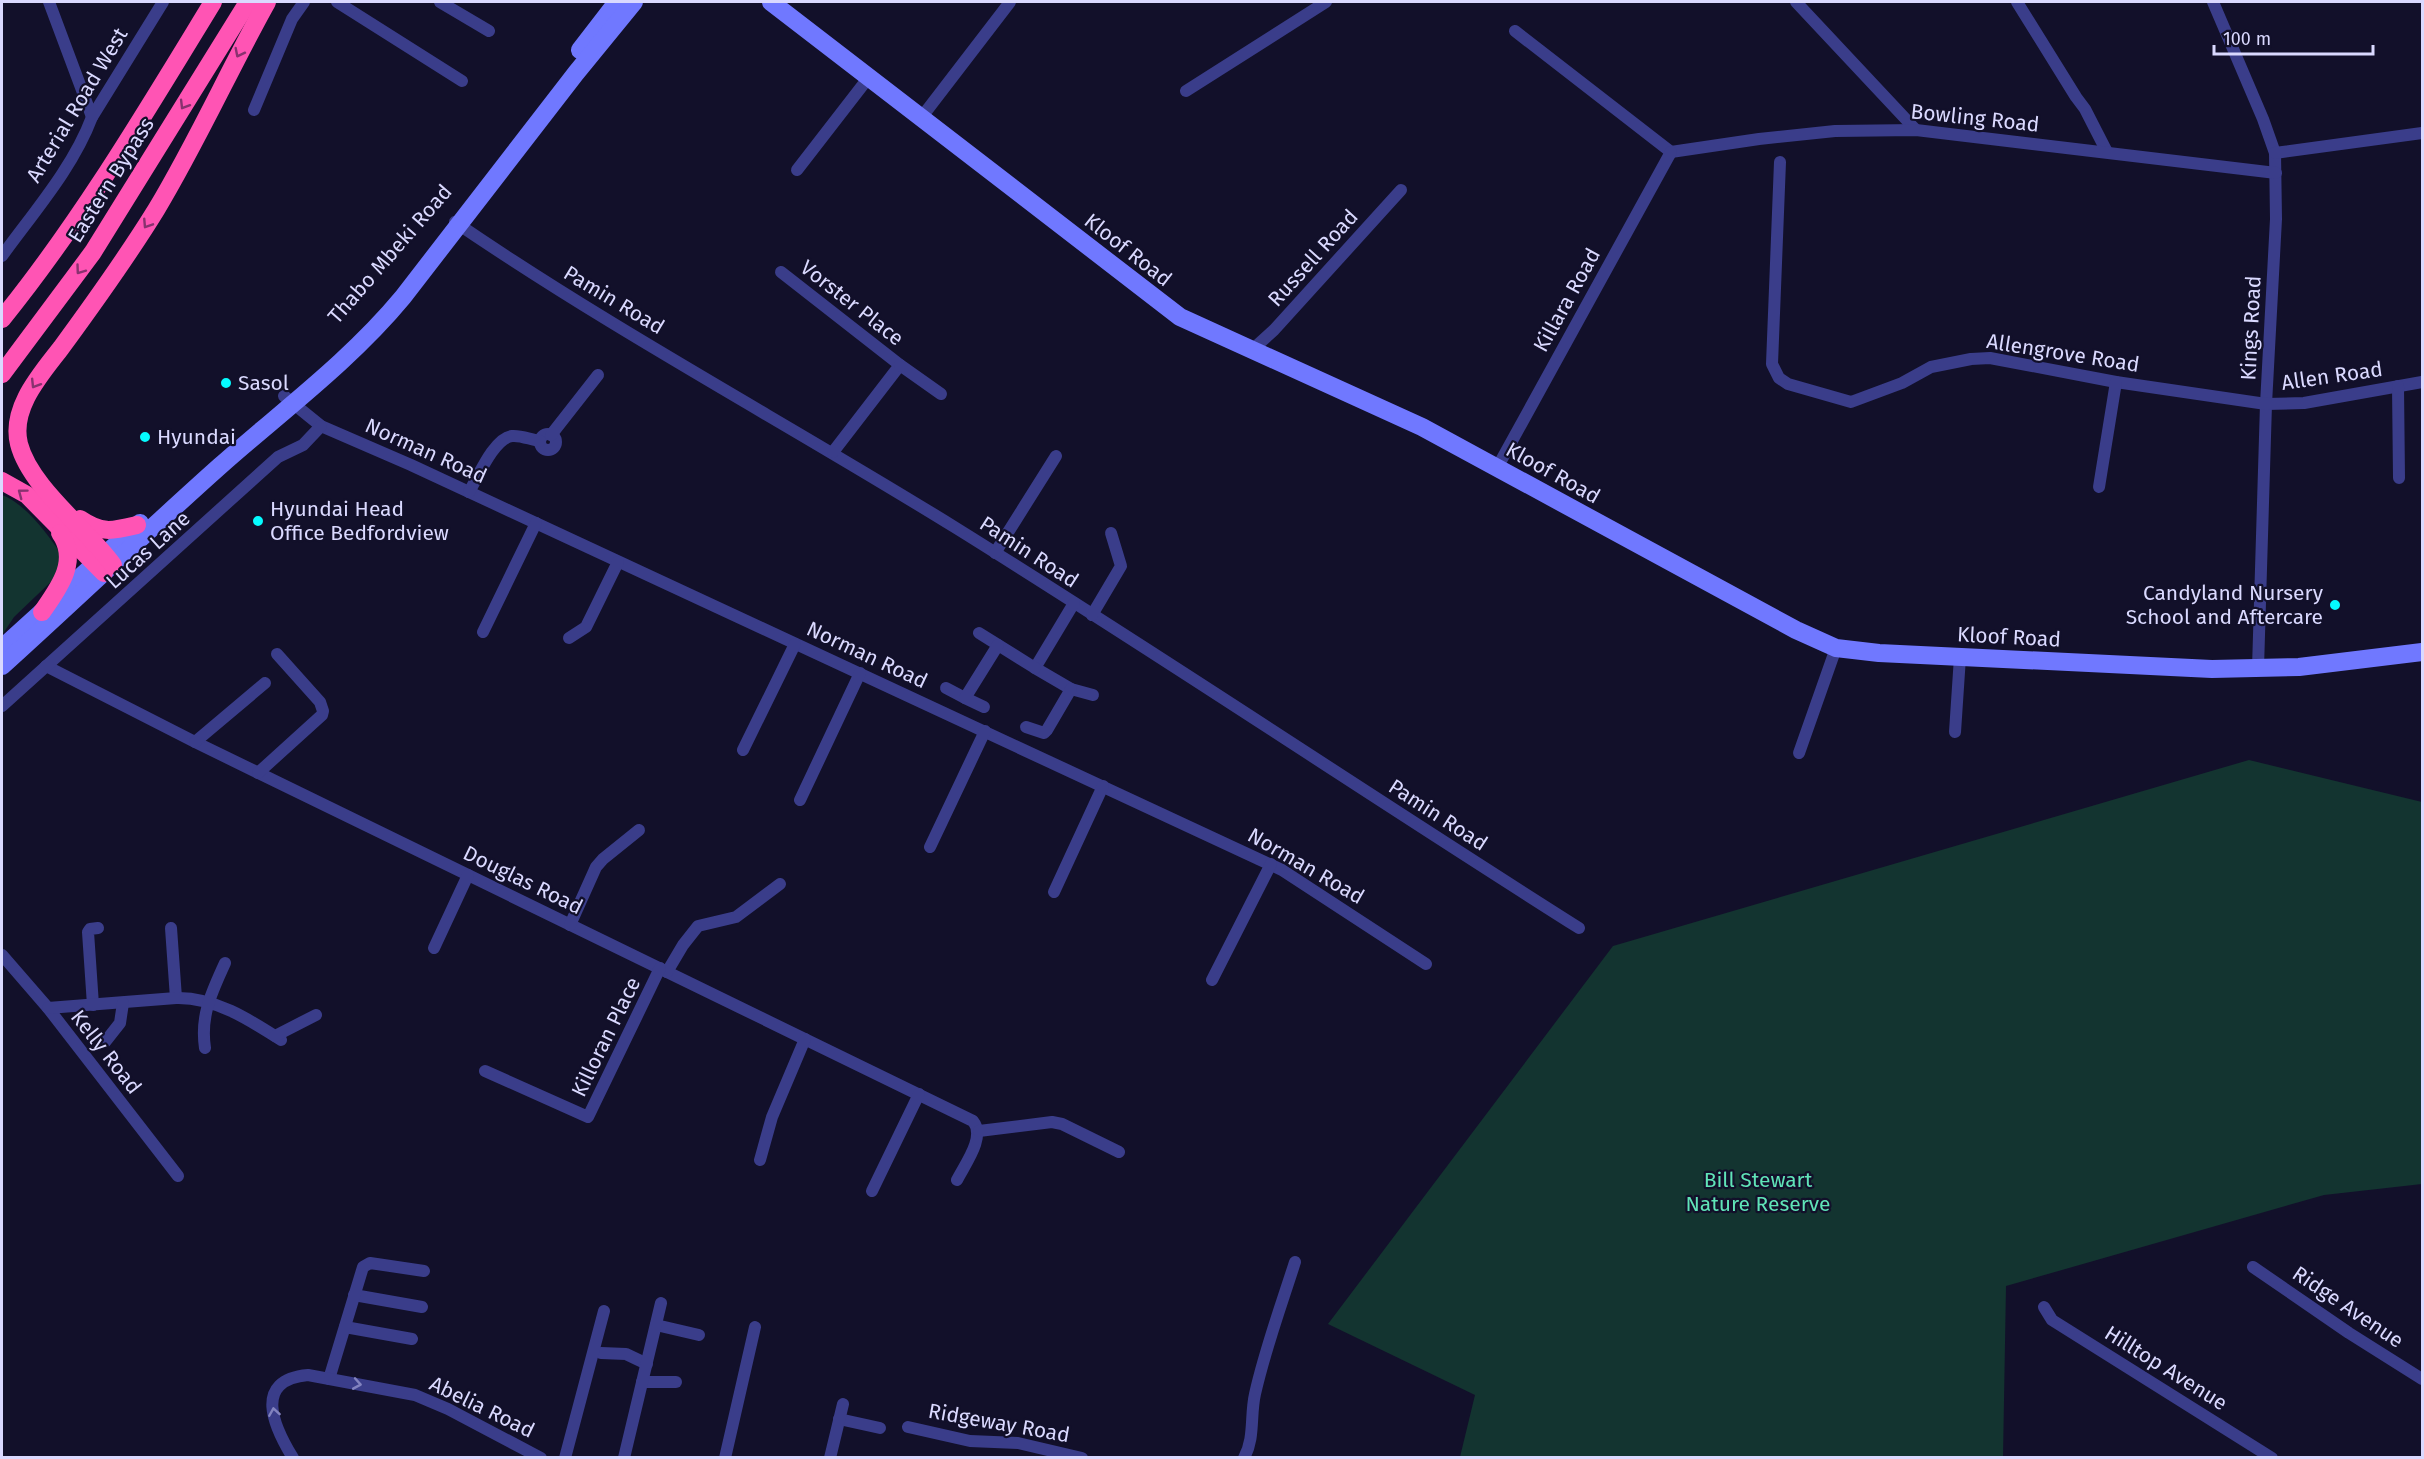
<svg xmlns="http://www.w3.org/2000/svg" width="2424" height="1459" viewBox="0 0 2424 1459" font-family="'Fira Sans',sans-serif">
	<style>
		.green { fill: #133430 }
		.lines { fill: none; stroke-linecap: round; stroke-linejoin: round }
		.street { stroke: #3a3d8a; stroke-width: 12 }
		.secondary { stroke: #7078ff; stroke-width: 18 }
		.highway { stroke: #ff54b4; stroke-width: 18 }
		.oneway { stroke: #88326f }
		.oneway2 { stroke: #8283bf }
		.poi-dot { fill: #05fbff; stroke: #12102a; stroke-width: 2 }
		.labels { text-anchor: middle; dominant-baseline: central; stroke-width: 4.5; stroke-linejoin: round; paint-order: stroke }
		.street-label { font-size: 21px; fill: #dad9ff; stroke: #12102a }
		.poi-label { font-size: 21px; fill: #dad9ff; stroke: #12102a; text-anchor: start }
		.park-label { font-size: 21px; fill: #60e4b8; stroke: #12102a }
	</style>
	<rect width="100%" height="100%" fill="#12102a"/>
	<g class="green">
		<path d="M2 495C25 503 48 535 62 555L59 574 14 617 2 635Z"/>
		<polygon points="2249,760 2422,802 2422,1184 2324,1195 2006,1286 2003,1457 1460,1457 1475,1395 1328,1324 1613,946"/>
	</g>
	<g class="lines">
		<g class="street">
			<polyline points="49,2 92,117"/>
			<polyline points="337,2 462,81"/>
			<polyline points="440,2 489,31"/>
			<polyline points="1796,2 1916,130"/>
			<polyline points="2017,2 2076,97 2085,109 2107,152"/>
			<polyline points="2213,2 2263,119 2275,153 2276,219 2266,404 2258,668"/>
			<polyline points="1515,31 1671,152"/>
			<polyline points="1186,91 1326,2"/>
			<polyline points="254,110 292,19 304,2"/>
			<polyline points="921,118 1010,2"/>
			<polyline points="1671,152 1759,139 1835,131 1916,130 2276,173"/>
			<polyline points="2275,153 2422,133"/>
			<polyline points="1780,162 1772,364 1779,378 1788,384 1851,402 1902,383 1931,367 1971,359 1990,358 2116,382 2266,404 2304,403 2422,382"/>
			<polyline points="797,170 869,77"/>
			<path d="M455 222C616 332 790 425 956 528 1165 658 1370 796 1579 928"/>
			<path d="M2 256C33 213 73 168 92 117L163 2"/>
			<polyline points="781,272 900,365 833,452"/>
			<polyline points="1252,350 1274,330 1401,190"/>
			<polyline points="900,365 941,394"/>
			<polyline points="2398,386 2399,478"/>
			<polyline points="284,396 321,426 411,465 1282,870 1426,964"/>
			<circle cx="548" cy="442" r="8"/>
			<polyline points="551,435 598,375"/>
			<polyline points="1497,468 1671,152"/>
			<polyline points="2099,487 2116,382"/>
			<path d="M469 492C478 477 494 438 512 436 521 435 531 440 540 441"/>
			<polyline points="995,553 1056,456"/>
			<polyline points="1074,603 1035,668 1071,689 1093,695"/>
			<polyline points="1092,615 1121,566 1111,533"/>
			<polyline points="483,632 536,523"/>
			<polyline points="979,633 1035,668"/>
			<polyline points="569,638 586,627 618,562"/>
			<path d="M46 666 195 742 973 1121C986 1137 965 1164 957 1180"/>
			<polyline points="946,688 965,698"/>
			<polyline points="2,706 278,457 303,445 321,426"/>
			<polyline points="984,707 965,698 998,645"/>
			<polyline points="1026,727 1044,733 1047,730 1071,689"/>
			<polyline points="1955,732 1960,657"/>
			<polyline points="195,742 265,683"/>
			<polyline points="743,750 795,644"/>
			<polyline points="1799,753 1836,648"/>
			<polyline points="258,773 322,715 323,711 320,702 277,654"/>
			<polyline points="800,800 860,673"/>
			<polyline points="930,847 985,731"/>
			<polyline points="1054,892 1103,786"/>
			<polyline points="570,925 596,867 603,859 639,830"/>
			<polyline points="171,928 176,998"/>
			<polyline points="434,948 468,875"/>
			<polyline points="2,955 48,1008 178,1176"/>
			<polyline points="667,972 683,945 698,926 736,917 780,884"/>
			<polyline points="1212,980 1271,864"/>
			<polyline points="93,1005 88,932 90,929 98,928"/>
			<path d="M48 1008 176 998C215 997 250 1020 281 1040"/>
			<polyline points="275,1036 316,1015"/>
			<polyline points="105,1042 120,1023 123,1003"/>
			<path d="M205 1048C200 1015 212 992 225 963"/>
			<polyline points="485,1071 588,1117 660,968"/>
			<polyline points="979,1131 1052,1122 1062,1124 1119,1152"/>
			<polyline points="760,1160 772,1117 805,1039"/>
			<polyline points="872,1191 919,1094"/>
			<polyline points="2253,1267 2349,1333 2422,1379"/>
			<polyline points="354,1295 422,1307"/>
			<polyline points="2044,1307 2052,1320 2272,1458"/>
			<polyline points="656,1325 699,1335"/>
			<polyline points="345,1327 412,1339"/>
			<polyline points="601,1353 626,1354 647,1364"/>
			<polyline points="329,1379 363,1267 370,1263 424,1271"/>
			<polyline points="642,1382 676,1382"/>
			<polyline points="839,1419 880,1428"/>
			<polyline points="908,1427 970,1441 1018,1443 1082,1458"/>
			<path d="M293 1458C274 1427 252 1380 308 1375L415 1395 448 1409 541 1458"/>
			<polyline points="565,1458 604,1311"/>
			<polyline points="624,1458 661,1303"/>
			<polyline points="725,1458 755,1327"/>
			<polyline points="830,1458 843,1404"/>
			<path d="M1244 1458C1255 1438 1250 1416 1255 1394 1265 1349 1281 1306 1295 1262"/>
		</g>
		<g class="secondary">
			<polyline points="771,2 1180,317 1422,427 1796,630 1836,648 1879,653 2212,669 2299,667 2422,652"/>
			<polyline points="580,50 617,2"/>
			<polyline points="2,648 140,523"/>
			<path d="M2 666C75 600 146 532 220 466 282 411 350 361 403 297L576 73 634 2"/>
		</g>
		<g class="highway">
			<path d="M2 319C82 220 147 110 213 2"/>
			<polyline points="2,374 93,252 248,2"/>
			<polyline points="2,481 27,495 104,573"/>
			<path d="M80 519C102 534 112 531 137 525"/>
			<path d="M113 565C87 529 30 487 19 444 10 408 41 374 61 348 94 303 127 257 156 210 197 142 229 70 267 2"/>
			<path d="M42 612C58 589 80 561 60 533"/>
		</g>
	</g>
	<defs><path id="oneway-chevron" d="M-2-3.5L2.5 0L-2 3.5" fill="none" stroke-width="1.6" stroke-linecap="round" stroke-linejoin="round" transform="scale(1.5)"/></defs>
	<g class="oneway">
		<use href="#oneway-chevron" transform="translate(239 53) rotate(117)"/>
		<use href="#oneway-chevron" transform="translate(184 105) rotate(121)"/>
		<use href="#oneway-chevron" transform="translate(147 224) rotate(123)"/>
		<use href="#oneway-chevron" transform="translate(80 270) rotate(126)"/>
		<use href="#oneway-chevron" transform="translate(35 384) rotate(122)"/>
		<use href="#oneway-chevron" transform="translate(22 493) rotate(-143)"/>
	</g>
	<g class="oneway2">
		<use href="#oneway-chevron" transform="translate(357 1384) rotate(10)"/>
		<use href="#oneway-chevron" transform="translate(274 1412) rotate(-99)"/>
	</g>
	<g class="poi-dot">
		<circle cx="226" cy="383" r="6"/>
		<circle cx="145" cy="437" r="6"/>
		<circle cx="258" cy="521" r="6"/>
		<circle cx="2335" cy="605" r="6"/>
	</g>
	<g class="labels">
		<g class="street-label">
			<text transform="translate(77 105) rotate(-59)">Arterial Road West</text>
			<text transform="translate(1975 118) rotate(6)">Bowling Road</text>
			<text transform="translate(111 180) rotate(-58)">Eastern Bypass</text>
			<text transform="translate(1128 250) rotate(38)">Kloof Road</text>
			<text transform="translate(390 254) rotate(-49)">Thabo Mbeki Road</text>
			<text transform="translate(1313 258) rotate(-48)">Russell Road</text>
			<text transform="translate(614 300) rotate(31)">Pamin Road</text>
			<text transform="translate(1567 300) rotate(-61)">Killara Road</text>
			<text transform="translate(852 303) rotate(38)">Vorster Place</text>
			<text transform="translate(2251 328) rotate(-87)">Kings Road</text>
			<text transform="translate(2063 353) rotate(9)">Allengrove Road</text>
			<text transform="translate(2332 376) rotate(-8)">Allen Road</text>
			<text transform="translate(426 451) rotate(24)">Norman Road</text>
			<text transform="translate(1553 473) rotate(29)">Kloof Road</text>
			<text transform="translate(148 550) rotate(-42)">Lucas Lane</text>
			<text transform="translate(1029 552) rotate(33)">Pamin Road</text>
			<text transform="translate(2009 637) rotate(3)">Kloof Road</text>
			<text transform="translate(867 655) rotate(25)">Norman Road</text>
			<text transform="translate(1438 815) rotate(33)">Pamin Road</text>
			<text transform="translate(1306 866) rotate(30)">Norman Road</text>
			<text transform="translate(523 880) rotate(26)">Douglas Road</text>
			<text transform="translate(606 1037) rotate(-64)">Killoran Place</text>
			<text transform="translate(106 1052) rotate(52)">Kelly Road</text>
			<text transform="translate(2348 1307) rotate(34)">Ridge Avenue</text>
			<text transform="translate(2166 1368) rotate(32)">Hilltop Avenue</text>
			<text transform="translate(482 1407) rotate(26)">Abelia Road</text>
			<text transform="translate(999 1423) rotate(10)">Ridgeway Road</text>
		</g>
		<g class="poi-label">
			<text x="238" y="383">Sasol</text>
			<text x="157" y="437">Hyundai</text>
			<text x="270" y="509">Hyundai Head<tspan x="270" dy="24">Office Bedfordview</tspan></text>
			<text x="2323" y="593" text-anchor="end">Candyland Nursery<tspan x="2323" dy="24">School and Aftercare</tspan></text>
		</g>
		<g class="park-label">
			<text x="1758" y="1180">Bill Stewart<tspan x="1758" dy="24">Nature Reserve</tspan></text>
		</g>
	</g>
	<rect width="2424" height="1459" fill="none" stroke="#dad9ff" stroke-width="6"/>
	<path d="M2214 45v9h159v-9" fill="none" stroke="#dad9ff" stroke-width="3"/>
	<text x="2223" y="45" font-size="18" fill="#dad9ff" stroke="#12102a" stroke-width="4.5" paint-order="stroke">100 m</text>
</svg>
